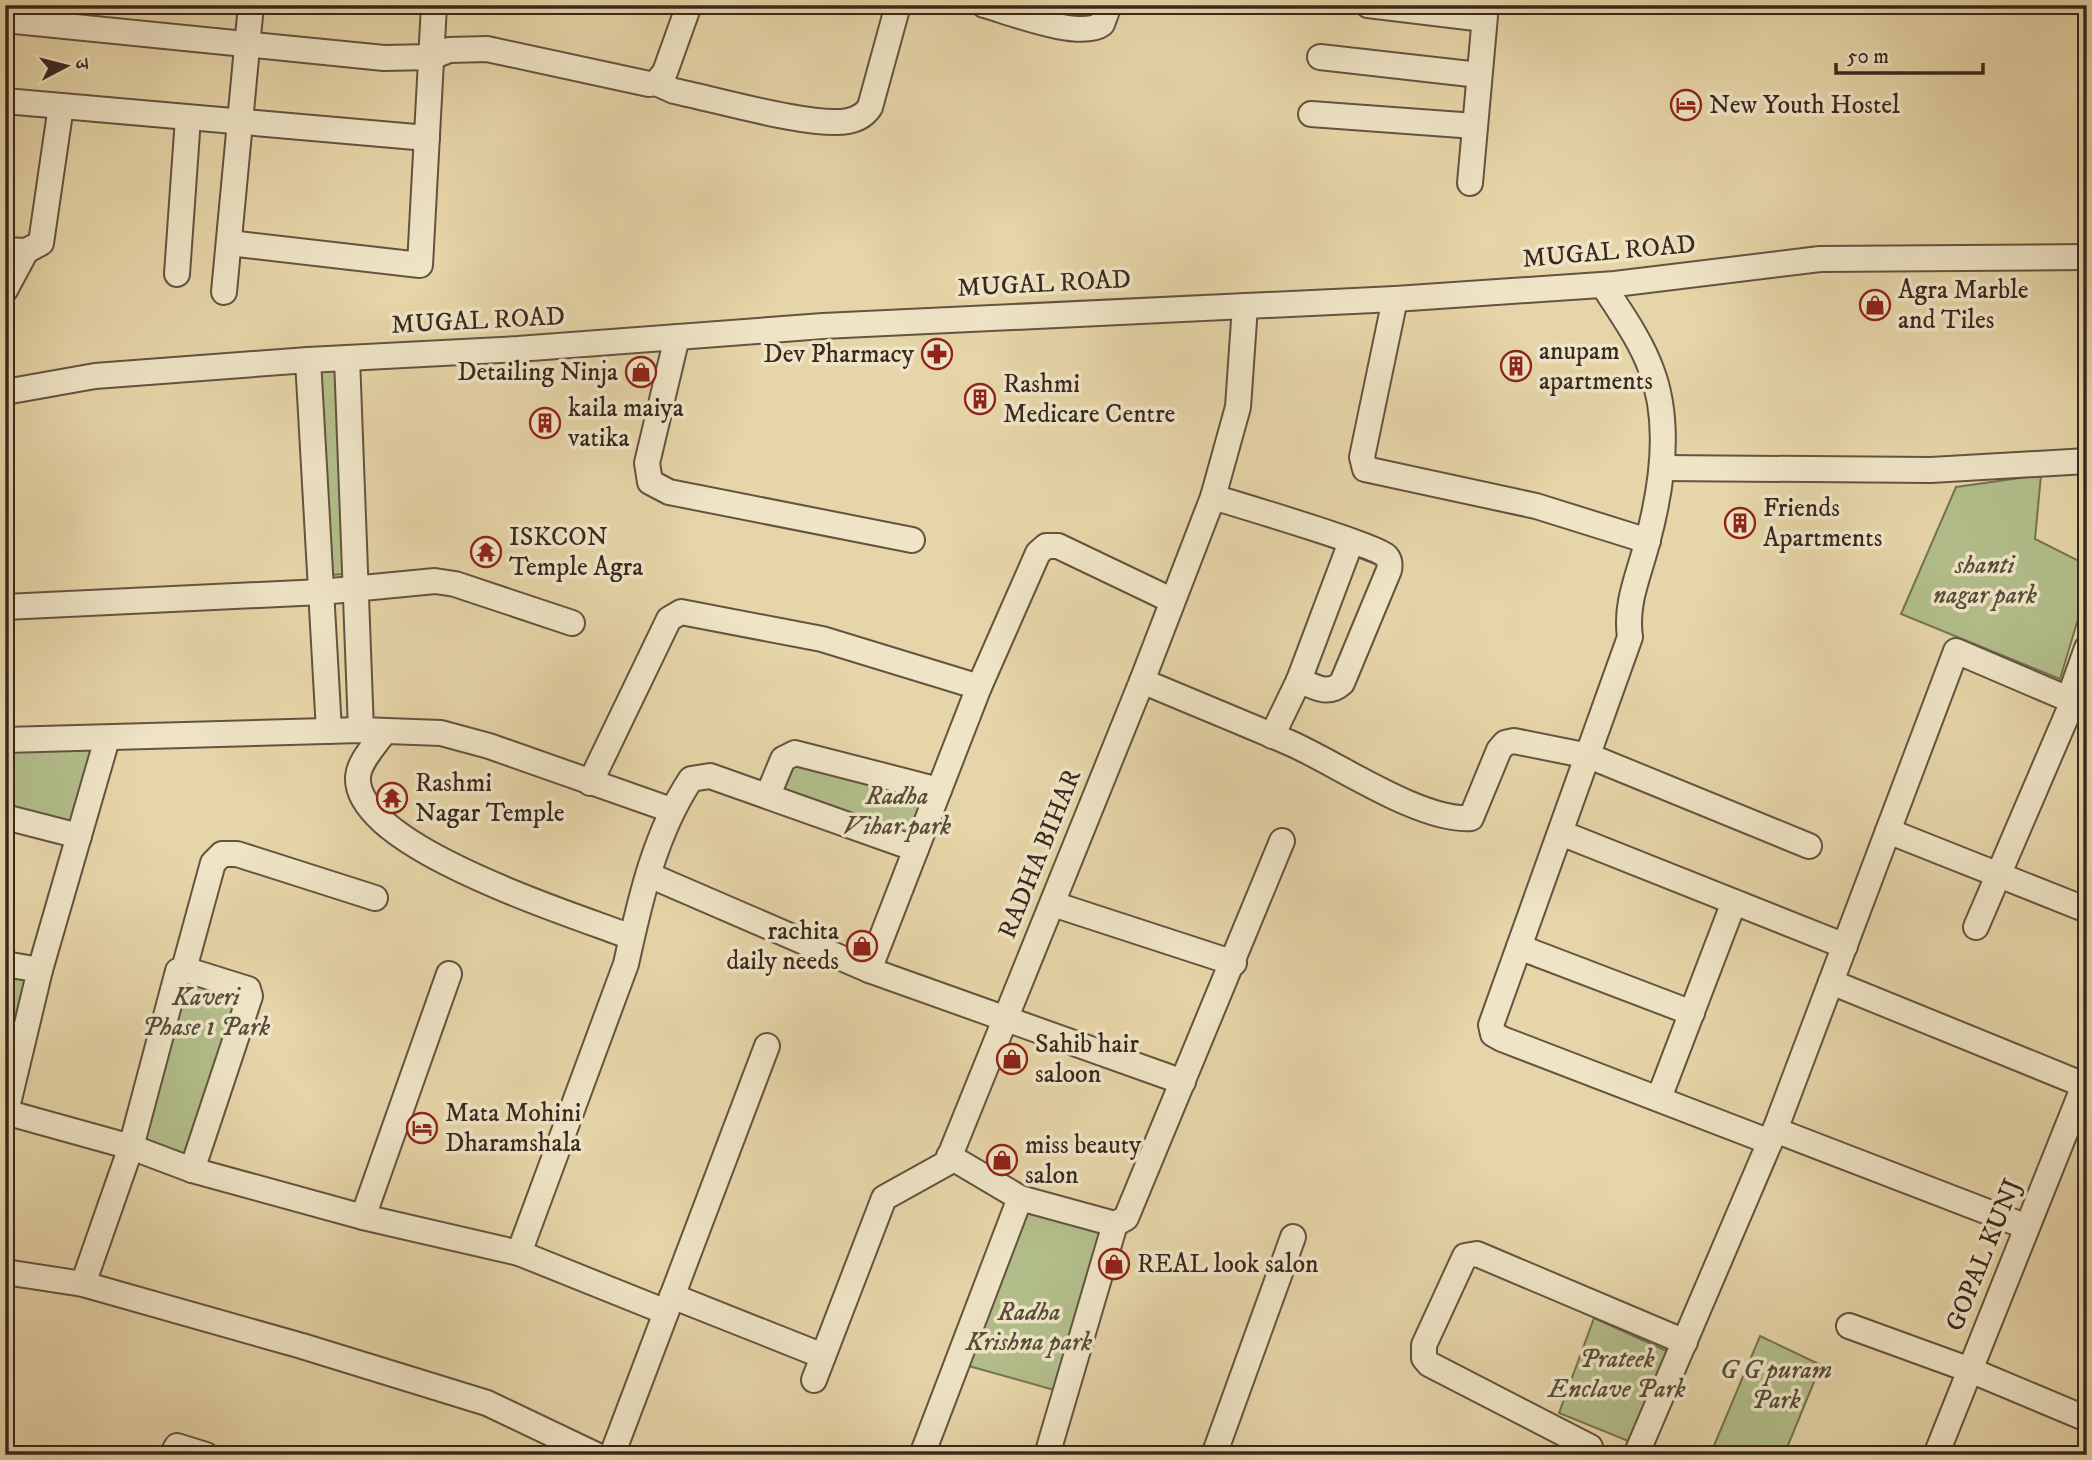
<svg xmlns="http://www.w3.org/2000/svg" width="2092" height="1460" viewBox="0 0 2092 1460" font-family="'IM FELL DW Pica','Noto Serif Devanagari',serif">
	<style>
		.green { fill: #b2be8a; stroke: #757354; stroke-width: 2 }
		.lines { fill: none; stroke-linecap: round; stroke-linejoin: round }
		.minor-casing { stroke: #645341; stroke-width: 28 }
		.minor { stroke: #efe4c6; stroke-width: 24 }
		.labels { text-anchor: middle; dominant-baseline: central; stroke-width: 7; stroke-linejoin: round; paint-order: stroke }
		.poi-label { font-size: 26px; fill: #38281f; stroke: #efe4c6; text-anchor: start }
		.street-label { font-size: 26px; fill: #38281f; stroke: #efe4c6 }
		.park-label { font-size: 26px; font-style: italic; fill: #564e3a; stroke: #efe4c6 }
	</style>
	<rect width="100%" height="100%" fill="#e6d5a8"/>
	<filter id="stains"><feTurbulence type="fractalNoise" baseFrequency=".00286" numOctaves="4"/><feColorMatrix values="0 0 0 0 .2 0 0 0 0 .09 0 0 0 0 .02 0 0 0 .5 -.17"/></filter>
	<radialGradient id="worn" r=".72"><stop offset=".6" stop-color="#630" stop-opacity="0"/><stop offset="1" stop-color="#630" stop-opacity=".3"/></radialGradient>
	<g class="green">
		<polygon points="348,369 355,573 320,576 309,370"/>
		<polygon points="2041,475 2035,539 2087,565 2087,589 2060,679 1901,614 1956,487"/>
		<polygon points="107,739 79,836 5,814 5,740"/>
		<polygon points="787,755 939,790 916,849 768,795"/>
		<polygon points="5,964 40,970 5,1112"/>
		<polygon points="184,969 248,989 192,1170 131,1147"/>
		<polygon points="1020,1198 1115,1224 1065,1393 958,1363"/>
		<polygon points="1594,1318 1669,1352 1633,1443 1559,1413"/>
		<polygon points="1760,1336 1821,1365 1784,1455 1710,1455"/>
	</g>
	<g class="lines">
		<g class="minor-casing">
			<g id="minor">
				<path d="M984 5C1010 12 1080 40 1102 24L1109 5"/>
				<polyline points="1368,5 1484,19"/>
				<polyline points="5,20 384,58 432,57 449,50 487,49 649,84 656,83 665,72 689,5"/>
				<polyline points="1320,57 1479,75"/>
				<path d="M656 83 674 91C714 99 813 128 848 121 858 119 865 115 870 107L898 5"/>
				<polyline points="5,101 427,138"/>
				<polyline points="1311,114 1475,126"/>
				<polyline points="1470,183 1486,5"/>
				<polyline points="229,243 420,265 434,5"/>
				<polyline points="5,250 26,251 41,243 61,106"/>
				<polyline points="177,274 188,118"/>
				<path d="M1603 285C1620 312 1640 339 1651 369 1672 423 1662 488 1647 543 1639 575 1625 603 1630 637L1491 1025 1493 1034 1502 1039 1770 1142"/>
				<polyline points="5,290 26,251"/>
				<polyline points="224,292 251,5"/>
				<polyline points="1395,299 1362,457 1365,469 1536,506 1648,541"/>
				<polyline points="677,337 647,463 650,482 669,492 912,540"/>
				<polyline points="347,358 361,730"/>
				<polyline points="308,360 329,731"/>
				<polyline points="5,392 95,376 308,360 518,349 823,326 1395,299 1615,284 1820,259 2087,257"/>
				<polyline points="1662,468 1931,470 2087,461"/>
				<path d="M1213 497C1236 504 1377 546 1386 556 1390 560 1390 565 1389 570L1342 683C1328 696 1315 687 1299 680L1351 542"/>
				<polyline points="5,607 321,592 435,581 455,584 572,623"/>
				<path d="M1142 681C1192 702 1241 722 1290 743 1338 764 1421 822 1471 818L1499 750 1505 743 1514 741 1589 756 1809 846"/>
				<polyline points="2085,706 2073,701 2071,693 2087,648"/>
				<path d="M385 731C376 744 359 761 358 777 354 847 575 915 631 937"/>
				<polyline points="1272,736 1299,680"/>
				<polyline points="5,740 361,730 441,733 489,746 671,810"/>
				<polyline points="590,783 669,619 681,612 822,639 979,687"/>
				<polyline points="768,795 783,759 795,753 939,790"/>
				<polyline points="5,817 79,836"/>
				<polyline points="1888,831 2087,910"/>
				<polyline points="1561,833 1845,946"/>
				<polyline points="649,875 869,970 1183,1082"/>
				<polyline points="1053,904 1234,963"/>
				<polyline points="1519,947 1692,1013"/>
				<polyline points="5,964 40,970"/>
				<polyline points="184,969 248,989 250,996 192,1170"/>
				<polyline points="869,970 979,687 1038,553 1046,546 1058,546 1171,600"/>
				<polyline points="1831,982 2084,1085"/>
				<polyline points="1659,1098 1734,902"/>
				<polyline points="5,1112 131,1147 192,1170 363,1217 449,974"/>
				<polyline points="6,1112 40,970 107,739"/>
				<polyline points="1775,1130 2027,1227"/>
				<polyline points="949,1156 1020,1198 1115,1224 1126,1218 1282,841"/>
				<polyline points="363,1217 519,1253 666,1312"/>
				<path d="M519 1253 626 964C640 900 655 833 691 779L710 776 916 849"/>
				<polyline points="5,1272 83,1284 302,1346 487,1403 596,1455"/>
				<polyline points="83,1284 131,1147 178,971 184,969 213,863 222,854 237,854 375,898"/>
				<polyline points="672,1296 823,1356"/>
				<polyline points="1849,1326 1970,1370 2087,1419"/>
				<polyline points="814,1380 884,1198 947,1163 1142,681 1213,497 1238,407 1245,306"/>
				<polyline points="1590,1447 1429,1364 1424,1358 1424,1345 1465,1256 1477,1254 1685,1342"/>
				<polyline points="172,1455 177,1446 206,1455"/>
				<polyline points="612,1455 767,1046"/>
				<polyline points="922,1455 1020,1198"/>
				<polyline points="1047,1455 1115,1224"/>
				<polyline points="1214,1455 1293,1237"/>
				<polyline points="1636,1455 1775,1130 1956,651 2073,701 1976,927"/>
				<polyline points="1936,1455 2087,1078"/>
			</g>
		</g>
		<use href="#minor" class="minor"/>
	</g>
	<defs>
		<g id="hotel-ring" transform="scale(1.575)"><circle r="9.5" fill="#efe4c6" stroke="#8f2418" stroke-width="1.5"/><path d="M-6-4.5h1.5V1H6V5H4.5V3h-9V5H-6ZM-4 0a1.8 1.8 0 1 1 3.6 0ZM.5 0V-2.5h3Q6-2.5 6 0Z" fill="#8f2418"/></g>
		<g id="shop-ring" transform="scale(1.575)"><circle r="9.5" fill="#efe4c6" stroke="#8f2418" stroke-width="1.5"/><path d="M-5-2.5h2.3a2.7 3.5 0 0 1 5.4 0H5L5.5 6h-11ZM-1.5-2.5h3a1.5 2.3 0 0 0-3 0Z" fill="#8f2418"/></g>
		<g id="pharmacy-ring" transform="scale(1.575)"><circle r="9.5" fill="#efe4c6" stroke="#8f2418" stroke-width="1.5"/><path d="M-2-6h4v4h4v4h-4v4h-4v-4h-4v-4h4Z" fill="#8f2418"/></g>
		<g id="building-ring" transform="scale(1.575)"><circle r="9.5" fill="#efe4c6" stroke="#8f2418" stroke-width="1.5"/><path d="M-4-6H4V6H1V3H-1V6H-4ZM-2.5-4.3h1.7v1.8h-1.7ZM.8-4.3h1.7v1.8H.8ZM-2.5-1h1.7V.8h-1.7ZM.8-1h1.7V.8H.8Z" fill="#8f2418"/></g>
		<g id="temple-ring" transform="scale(1.575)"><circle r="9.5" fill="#efe4c6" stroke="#8f2418" stroke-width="1.5"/><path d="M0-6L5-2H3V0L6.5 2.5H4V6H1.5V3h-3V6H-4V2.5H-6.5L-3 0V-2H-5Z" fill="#8f2418"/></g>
	</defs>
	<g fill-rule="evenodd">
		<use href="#hotel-ring" x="1686" y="105"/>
		<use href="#shop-ring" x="1875" y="305"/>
		<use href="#pharmacy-ring" x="937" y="354"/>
		<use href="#building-ring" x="1516" y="366"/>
		<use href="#shop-ring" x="641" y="372"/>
		<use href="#building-ring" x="980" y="399"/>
		<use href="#building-ring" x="545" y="423"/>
		<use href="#building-ring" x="1740" y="523"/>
		<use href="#temple-ring" x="486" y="552"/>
		<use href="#temple-ring" x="392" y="798"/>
		<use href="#shop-ring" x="862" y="946"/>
		<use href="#shop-ring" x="1012" y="1059"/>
		<use href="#hotel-ring" x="422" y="1128"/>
		<use href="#shop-ring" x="1002" y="1160"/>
		<use href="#shop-ring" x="1114" y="1264"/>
	</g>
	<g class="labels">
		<g class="poi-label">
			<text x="1709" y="105">New Youth Hostel</text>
			<text x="1898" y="290">Agra Marble<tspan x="1898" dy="30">and Tiles</tspan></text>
			<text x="1539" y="351">anupam<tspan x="1539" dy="30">apartments</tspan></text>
			<text x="914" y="354" text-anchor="end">Dev Pharmacy</text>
			<text x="618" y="372" text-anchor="end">Detailing Ninja</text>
			<text x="1003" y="384">Rashmi<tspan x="1003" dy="30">Medicare Centre</tspan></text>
			<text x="568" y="408">kaila maiya<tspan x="568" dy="30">vatika</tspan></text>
			<text x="1763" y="508">Friends<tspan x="1763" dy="30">Apartments</tspan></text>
			<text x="509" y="537">ISKCON<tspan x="509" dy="30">Temple Agra</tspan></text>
			<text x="415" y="783">Rashmi<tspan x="415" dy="30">Nagar Temple</tspan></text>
			<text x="839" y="931" text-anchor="end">rachita<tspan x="839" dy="30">daily needs</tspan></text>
			<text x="1035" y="1044">Sahib hair<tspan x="1035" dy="30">saloon</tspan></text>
			<text x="445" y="1113">Mata Mohini<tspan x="445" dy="30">Dharamshala</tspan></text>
			<text x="1025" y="1145">miss beauty<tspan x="1025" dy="30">salon</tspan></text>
			<text x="1137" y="1264">REAL look salon</text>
		</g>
		<g class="street-label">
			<text transform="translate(1609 252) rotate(-5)">MUGAL ROAD</text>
			<text transform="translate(1044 284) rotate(-3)">MUGAL ROAD</text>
			<text transform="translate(478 321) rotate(-3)">MUGAL ROAD</text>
			<text transform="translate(1040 854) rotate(-68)">RADHA BIHAR</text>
			<text transform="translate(1984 1255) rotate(-68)">GOPAL KUNJ</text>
		</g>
		<g class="park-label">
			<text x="1985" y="565">shanti<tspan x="1985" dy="30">nagar park</tspan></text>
			<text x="897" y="796">Radha<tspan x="897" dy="30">Vihar park</tspan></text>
			<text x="206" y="997">Kaveri<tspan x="206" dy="30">Phase 1 Park</tspan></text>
			<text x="1029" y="1312">Radha<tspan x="1029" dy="30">Krishna park</tspan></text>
			<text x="1617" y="1359">Prateek<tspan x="1617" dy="30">Enclave Park</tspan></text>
			<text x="1776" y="1370">G G puram<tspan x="1776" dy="30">Park</tspan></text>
		</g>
	</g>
	<rect width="2092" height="1460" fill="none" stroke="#e6d5a8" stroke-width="28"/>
	<rect x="7" y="7" width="2078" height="1446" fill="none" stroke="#38281f" stroke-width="3.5"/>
	<rect x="14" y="14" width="2064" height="1432" fill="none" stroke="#38281f" stroke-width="2"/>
	<g transform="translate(66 66) rotate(83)" stroke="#efe4c6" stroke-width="5" paint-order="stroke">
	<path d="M0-5L12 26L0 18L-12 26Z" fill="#38281f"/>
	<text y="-10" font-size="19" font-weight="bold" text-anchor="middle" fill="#38281f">उ</text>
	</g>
	<path d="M1836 63v10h147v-10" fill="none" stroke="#38281f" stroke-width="3.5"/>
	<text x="1847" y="63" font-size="21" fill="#38281f" stroke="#efe4c6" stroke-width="5" paint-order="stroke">50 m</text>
	<rect width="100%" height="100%" filter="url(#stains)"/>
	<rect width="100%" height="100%" fill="url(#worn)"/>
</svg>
